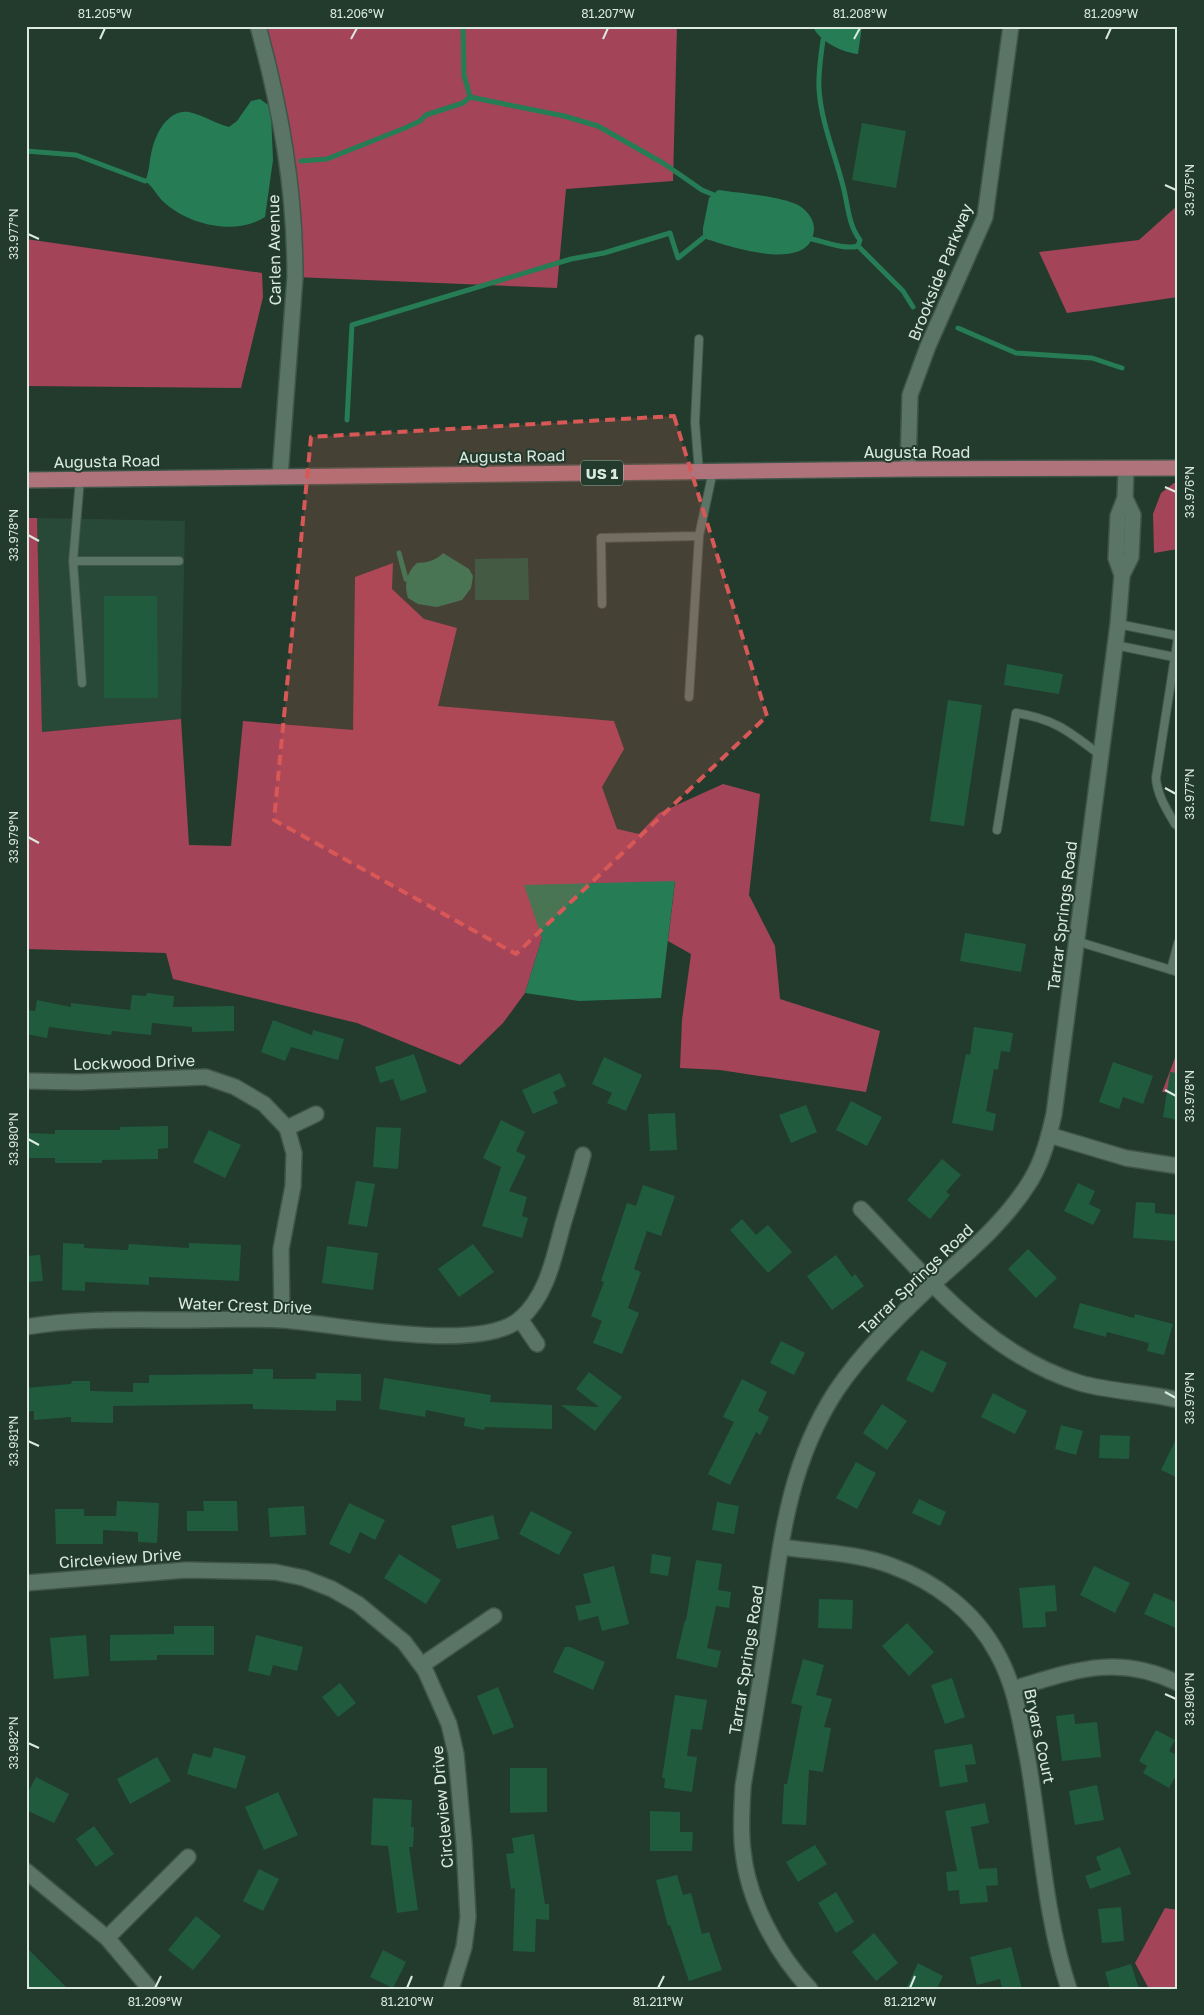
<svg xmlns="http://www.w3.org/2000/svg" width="1204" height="2015" viewBox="0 0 1204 2015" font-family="'Golos Text',sans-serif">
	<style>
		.built { fill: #294938 }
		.forest { fill: #a44458 }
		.water { fill: #267c55 }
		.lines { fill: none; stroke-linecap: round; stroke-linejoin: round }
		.stream { stroke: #267c55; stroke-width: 5 }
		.building { fill: #205b3e }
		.lane-casing { stroke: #40554a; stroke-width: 10 }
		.street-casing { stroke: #40554a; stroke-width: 18 }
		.primary-casing { stroke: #40554a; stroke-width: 18 }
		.lane { stroke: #5a7465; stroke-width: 8 }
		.street { stroke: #5a7465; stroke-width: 15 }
		.primary { stroke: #af747b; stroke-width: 15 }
		.marked { fill: #d75856; fill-opacity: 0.2; stroke: #d75856; stroke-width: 4; stroke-dasharray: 10 6; stroke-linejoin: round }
		.ticks { fill: none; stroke: #dbe9e1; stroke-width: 2 }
		.labels { text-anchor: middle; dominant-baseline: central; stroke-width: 4; stroke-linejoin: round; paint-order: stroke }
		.shield { fill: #223b2d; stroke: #a4b5ab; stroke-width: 1 }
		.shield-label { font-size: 15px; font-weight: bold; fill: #dbe9e1 }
		.street-label { font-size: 16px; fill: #dbe9e1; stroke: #223b2d }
		.neatline { fill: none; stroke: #dbe9e1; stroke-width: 2 }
		.ticks-label { font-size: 12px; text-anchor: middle; fill: #dbe9e1 }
	</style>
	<rect width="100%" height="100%" fill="#223b2d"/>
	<polygon class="built" points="37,518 185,521 181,719 42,732"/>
	<g class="forest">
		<polygon points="258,26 677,26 673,181 566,189 557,288 295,277 295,247"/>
		<polygon points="1176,26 1178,26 1178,153 1176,36"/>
		<polygon points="1178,205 1178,297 1067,313 1039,252 1139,240"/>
		<polygon points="26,239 262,273 263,297 241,388 26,386"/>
		<polygon points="1174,483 1178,483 1178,549 1154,553 1153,514 1161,493"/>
		<polygon points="26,518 37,518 42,732 181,719 189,845 231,846 243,721 353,730 355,577 393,563 392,589 424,619 457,628 438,706 614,721 624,749 602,787 617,829 639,834 659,813 723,784 760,794 749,895 775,946 780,999 880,1031 866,1092 720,1070 680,1068 682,1020 691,954 668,941 675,882 542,938 525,993 503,1023 460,1065 357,1023 173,979 166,953 26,949"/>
		<polygon points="1178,1050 1178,1093 1162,1092"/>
		<polygon points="1165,1908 1178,1910 1178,1989 1149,1989 1135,1963"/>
	</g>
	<g class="water">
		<path d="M813 26H862L858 54C843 53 817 40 813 26Z"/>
		<path d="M260 99 271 107V113L273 160 265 217C236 236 190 225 166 204 157 197 154 187 145 181 150 171 149 160 152 150 156 133 168 109 189 112 203 115 216 124 229 127L237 121 251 101Z"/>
		<path d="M718 190C738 193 781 196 798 205 807 210 814 219 814 229 812 275 728 246 703 238V228L709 198Z"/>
		<path d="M443 553 469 569 473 576 471 588 462 600 437 607 418 604 408 598C404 585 406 573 417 563 426 563 437 560 443 553Z"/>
		<polygon points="675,881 661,998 579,1001 525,993 542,938 524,885"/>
	</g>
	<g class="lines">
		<g class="stream">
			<polyline points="463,26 464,75 470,97"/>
			<path d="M823 40C821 56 818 72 819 89 821 122 835 154 843 186 848 204 848 225 860 240L858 246 903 291 913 307"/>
			<polyline points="470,97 564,116 598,126 663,163 702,190 714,195"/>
			<polyline points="26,151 76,155 145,181"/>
			<polyline points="301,161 327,159 405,128 420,121 426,115 463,103 470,97"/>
			<path d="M812 239C825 242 845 250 858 246"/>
			<polyline points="958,328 1016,353 1092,358 1122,368"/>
			<polyline points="347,420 352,325 571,259 604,253 670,233 678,258 703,238"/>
			<polyline points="399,553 406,579"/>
		</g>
	</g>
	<g class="building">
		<polygon points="862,123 906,131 896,188 852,180"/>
		<polygon points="528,558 529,600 475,600 475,559"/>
		<polygon points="104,596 157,596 158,698 104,698"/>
		<polygon points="1007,664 1063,674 1059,694 1004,685"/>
		<polygon points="948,700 982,705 964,826 930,821"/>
		<polygon points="965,933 1026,944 1021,972 960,961"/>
		<polygon points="147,993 174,996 173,1007 234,1006 234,1031 192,1032 192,1027 152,1023 151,1035 112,1031 111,1035 49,1027 47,1038 26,1034 26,1010 35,1011 37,1000 71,1007 71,1003 130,1010 132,995 146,996"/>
		<polygon points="273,1020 312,1035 313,1030 344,1039 338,1060 291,1047 285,1061 261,1052"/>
		<polygon points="974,1027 1013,1033 1010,1052 1001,1051 998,1070 994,1069 986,1111 996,1114 993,1131 952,1123 966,1054 970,1055"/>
		<polygon points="414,1054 427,1092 401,1101 393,1079 380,1083 375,1067"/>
		<polygon points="604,1057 642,1075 626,1111 607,1103 612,1093 592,1084"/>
		<polygon points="1113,1062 1153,1076 1143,1104 1123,1097 1119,1109 1099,1102"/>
		<polygon points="1170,1072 1178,1073 1178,1120 1163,1117"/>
		<polygon points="560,1073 566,1086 553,1092 558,1103 533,1114 522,1090"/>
		<polygon points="851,1101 882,1117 867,1146 836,1130"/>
		<polygon points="806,1105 817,1132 791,1143 779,1115"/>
		<polygon points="675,1113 677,1150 650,1151 648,1114"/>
		<polygon points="501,1120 525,1132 516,1151 526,1156 509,1191 527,1197 522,1216 528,1218 522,1238 482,1226 501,1167 483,1158"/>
		<polygon points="168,1126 168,1148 158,1149 158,1159 102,1160 102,1163 55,1163 55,1158 26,1158 26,1133 55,1134 55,1130 120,1130 120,1127"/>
		<polygon points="376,1127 401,1128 398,1169 373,1167"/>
		<polygon points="209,1130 241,1145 225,1178 193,1162"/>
		<polygon points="942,1159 961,1175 946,1192 950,1195 930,1219 907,1200"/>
		<polygon points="356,1181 375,1184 367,1227 348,1224"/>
		<polygon points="1078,1183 1095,1191 1089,1204 1101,1210 1093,1225 1064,1211"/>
		<polygon points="643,1185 675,1196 661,1236 647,1231 634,1269 641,1272 628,1308 639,1313 622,1354 593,1343 602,1321 591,1316 604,1282 601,1281 627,1203 636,1206"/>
		<polygon points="1136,1202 1155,1203 1155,1213 1177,1215 1175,1241 1133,1238"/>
		<polygon points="742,1219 756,1235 768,1225 792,1252 768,1273 730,1230"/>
		<polygon points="63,1243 84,1244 84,1248 128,1250 129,1244 189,1248 189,1243 241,1245 239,1281 149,1277 149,1285 85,1282 85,1291 62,1290"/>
		<polygon points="473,1244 494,1272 459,1297 438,1269"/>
		<polygon points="327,1246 378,1253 373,1290 322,1283"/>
		<polygon points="1028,1249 1057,1278 1036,1298 1008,1269"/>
		<polygon points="40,1255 43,1281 26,1282 26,1256"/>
		<polygon points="836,1255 852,1277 855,1274 864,1286 832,1310 807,1276"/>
		<polygon points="1080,1303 1134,1318 1135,1314 1173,1324 1164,1355 1147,1351 1149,1343 1107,1332 1106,1337 1073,1328"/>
		<polygon points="781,1341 805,1353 794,1375 770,1363"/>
		<polygon points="921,1350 947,1363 933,1393 906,1380"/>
		<polygon points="253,1369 273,1369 273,1379 316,1379 316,1373 361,1374 361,1401 336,1400 336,1411 253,1409 253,1404 113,1406 113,1423 71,1422 71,1417 34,1420 34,1411 26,1412 26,1388 71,1384 72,1381 90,1381 90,1391 133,1392 133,1383 149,1383 149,1375 253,1374"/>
		<polygon points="589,1372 622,1397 595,1431 561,1405 599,1407 576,1389"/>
		<polygon points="384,1378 491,1395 490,1402 552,1405 552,1429 485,1427 484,1430 464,1426 465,1418 426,1410 425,1417 379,1409"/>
		<polygon points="742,1379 767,1392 758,1411 769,1417 760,1435 756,1432 730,1485 708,1474 734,1422 723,1417"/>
		<polygon points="993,1393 1027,1411 1015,1434 981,1417"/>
		<polygon points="882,1404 907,1421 887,1450 863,1433"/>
		<polygon points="1061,1425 1083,1431 1076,1455 1055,1449"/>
		<polygon points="1100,1435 1130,1436 1129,1459 1099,1458"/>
		<polygon points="1178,1435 1178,1478 1161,1470"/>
		<polygon points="856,1462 876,1473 857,1509 836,1498"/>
		<polygon points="919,1499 946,1512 940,1526 912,1513"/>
		<polygon points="117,1501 159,1503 157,1543 138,1542 138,1532 103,1530 103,1544 56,1544 55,1509 84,1509 84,1516 116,1516"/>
		<polygon points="203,1501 237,1501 238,1531 187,1531 187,1511 204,1511"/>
		<polygon points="717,1502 739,1506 734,1534 712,1530"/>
		<polygon points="349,1503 385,1520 375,1540 360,1532 350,1554 329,1544"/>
		<polygon points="304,1506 306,1535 270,1537 268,1508"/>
		<polygon points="531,1511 572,1532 559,1555 519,1534"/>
		<polygon points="493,1515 499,1539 457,1549 451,1526"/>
		<polygon points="399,1554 441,1580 426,1604 384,1578"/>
		<polygon points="652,1554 671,1557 668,1576 650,1573"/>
		<polygon points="696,1560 722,1564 718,1590 731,1592 729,1608 716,1606 707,1648 721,1651 717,1668 676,1658 685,1620 686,1621"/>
		<polygon points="614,1566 629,1624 602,1631 598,1616 579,1621 575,1606 591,1603 583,1574"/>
		<polygon points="1094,1566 1130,1583 1115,1613 1080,1595"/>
		<polygon points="1055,1585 1057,1611 1045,1612 1046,1627 1023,1628 1019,1588"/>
		<polygon points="1154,1593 1178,1603 1178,1629 1144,1614"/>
		<polygon points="819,1599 853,1600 852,1629 818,1628"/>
		<polygon points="907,1623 934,1652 909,1676 882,1646"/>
		<polygon points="174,1626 214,1626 214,1655 157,1655 157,1660 110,1661 110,1635 174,1634"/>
		<polygon points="86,1635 89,1676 54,1679 50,1638"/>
		<polygon points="256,1635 303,1647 297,1671 273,1665 270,1676 248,1671"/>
		<polygon points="565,1647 570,1647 605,1662 593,1690 553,1672"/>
		<polygon points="803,1659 824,1665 816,1695 832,1699 824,1727 831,1728 823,1772 809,1770 806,1825 782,1824 784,1784 787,1784 802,1706 791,1703"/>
		<polygon points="952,1678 965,1717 945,1724 931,1685"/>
		<polygon points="340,1683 356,1703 338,1717 322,1697"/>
		<polygon points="498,1687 514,1727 493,1735 477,1696"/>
		<polygon points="675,1695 707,1700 702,1730 691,1729 687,1756 697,1757 692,1792 664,1788 665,1778 662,1778"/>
		<polygon points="1074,1714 1075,1724 1097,1722 1101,1757 1062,1761 1056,1716"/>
		<polygon points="1156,1730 1175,1740 1169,1751 1178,1756 1178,1772 1169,1788 1143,1773 1147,1766 1139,1761"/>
		<polygon points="972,1744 976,1764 965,1765 968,1782 940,1787 934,1750"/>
		<polygon points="214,1747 246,1756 236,1789 187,1774 193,1753 211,1758"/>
		<polygon points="157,1757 171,1781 130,1804 117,1779"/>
		<polygon points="510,1768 547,1768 547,1812 510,1813"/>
		<polygon points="36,1777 69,1794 54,1823 26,1810 26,1796"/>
		<polygon points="1097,1785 1104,1820 1075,1825 1069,1791"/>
		<polygon points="278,1792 298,1835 264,1850 245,1807"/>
		<polygon points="373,1798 412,1800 411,1827 414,1827 413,1847 409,1847 418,1910 397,1913 388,1846 371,1845"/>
		<polygon points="985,1803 989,1823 971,1827 979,1869 997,1868 998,1885 986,1886 988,1902 960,1904 959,1890 948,1891 946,1872 957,1871 945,1811"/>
		<polygon points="650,1811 680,1812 680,1832 693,1832 692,1851 650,1851"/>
		<polygon points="94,1826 114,1854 96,1867 76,1839"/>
		<polygon points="534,1834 545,1904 549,1904 549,1920 536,1919 535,1952 513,1951 515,1888 511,1889 506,1854 514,1853 512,1838"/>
		<polygon points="815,1845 827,1864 798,1882 786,1862"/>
		<polygon points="1120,1847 1131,1874 1090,1889 1085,1876 1101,1870 1096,1857"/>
		<polygon points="259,1869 279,1879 263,1911 243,1901"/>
		<polygon points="677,1875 683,1895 691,1893 702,1934 709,1932 722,1970 689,1981 670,1925 668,1926 656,1880"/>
		<polygon points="836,1892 854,1922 836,1933 818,1903"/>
		<polygon points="1121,1907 1124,1941 1102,1943 1098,1909"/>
		<polygon points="196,1916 221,1936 193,1970 168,1950"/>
		<polygon points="874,1933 898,1963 876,1981 852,1952"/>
		<polygon points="26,1947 68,1989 26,1989"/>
		<polygon points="1011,1947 1022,1989 1002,1989 1000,1979 977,1985 970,1957"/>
		<polygon points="383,1950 406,1962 393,1988 370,1977"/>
		<polygon points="918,1963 943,1976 937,1989 906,1989"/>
		<polygon points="1131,1964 1139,1989 1110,1989 1105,1972"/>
	</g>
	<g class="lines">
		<g class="lane-casing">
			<g id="lane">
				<polyline points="699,339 695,422 699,472"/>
				<polyline points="80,479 73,561 82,683"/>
				<polyline points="73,561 179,561"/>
				<polyline points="602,604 601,538 699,536 713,471"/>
				<polyline points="1118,624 1178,636"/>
				<path d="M1178 637 1156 778C1157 795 1167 810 1175 824L1178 826"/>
				<polyline points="1115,645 1174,657"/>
				<polyline points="689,697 699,536"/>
				<path d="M997 830 1016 713C1055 719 1070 732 1100 755"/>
				<polyline points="1076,941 1178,972"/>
				<polyline points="1171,970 1178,943"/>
			</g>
		</g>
		<g class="street-casing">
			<g id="street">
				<path d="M258 26C281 110 295 189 295 277L280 476"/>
				<polyline points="908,469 910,395 928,346 985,217 1011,26"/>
				<polyline points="1122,575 1116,558 1118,516 1125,498 1126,469"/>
				<polyline points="26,1081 80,1082 206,1077 235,1087 264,1104 287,1128 294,1153 293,1186 281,1249 282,1320"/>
				<polyline points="287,1128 316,1114"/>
				<polyline points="1049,1135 1126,1158 1178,1166"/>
				<path d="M861 1209C926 1276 987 1355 1080 1383 1112 1392 1145 1392 1178 1400"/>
				<polyline points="520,1319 537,1344"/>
				<path d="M26 1327C79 1318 132 1320 184 1320 217 1320 250 1318 283 1320 337 1324 479 1354 520 1319 547 1296 554 1257 563 1224 570 1201 577 1178 583 1155"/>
				<path d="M781 1547C817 1552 858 1553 892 1566 936 1582 975 1612 997 1653 1015 1685 1020 1720 1027 1755 1041 1832 1044 1914 1069 1989"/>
				<polyline points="26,1583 186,1570 275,1572 304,1578 332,1589 358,1604 404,1642 425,1670 449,1724 456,1754 464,1843 468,1917 464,1947 451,1989"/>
				<polyline points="422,1665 494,1616"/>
				<path d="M1013 1689C1073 1671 1117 1653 1178 1683"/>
				<polyline points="26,1871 107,1938 150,1989"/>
				<polyline points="107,1938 188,1857"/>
				<path d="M810 1989C776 1953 748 1900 743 1851 740 1829 742 1808 743 1786 752 1733 761 1679 769 1626 781 1542 788 1465 836 1391 863 1351 899 1316 934 1283 970 1251 1006 1221 1031 1180 1043 1160 1049 1136 1054 1114L1118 624 1122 575 1131 557 1133 515 1125 498"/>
			</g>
		</g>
		<g class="primary-casing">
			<polyline id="primary" points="26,480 908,469 1178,468"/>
		</g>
		<use href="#lane" class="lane"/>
		<use href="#street" class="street"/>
		<use href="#primary" class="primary"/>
	</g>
	<path class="marked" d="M674 416 767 716 516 954 274 820 311 437Z"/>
	<path class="ticks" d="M100 39 105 28M351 39 357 28M603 39 608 28M854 39 860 28M1106 39 1111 28M1165 185 1176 190M28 234 39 239M1165 487 1176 492M28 535 39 541M1165 788 1176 794M28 837 39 843M1165 1090 1176 1096M28 1139 39 1145M1165 1392 1176 1398M28 1441 39 1446M1165 1694 1176 1699M28 1743 39 1748M155 1988 161 1976M407 1988 412 1976M658 1988 664 1976M910 1988 915 1976"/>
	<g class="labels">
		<rect class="shield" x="581" y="460.5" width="42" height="25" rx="4"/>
		<g class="shield-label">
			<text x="602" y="473">US 1</text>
		</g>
		<g class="street-label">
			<text transform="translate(274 250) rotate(-91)">Carlen Avenue</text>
			<text transform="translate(940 272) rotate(-68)">Brookside Parkway</text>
			<text x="917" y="452">Augusta Road</text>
			<text transform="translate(512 456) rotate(-1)">Augusta Road</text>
			<text transform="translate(107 461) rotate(-1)">Augusta Road</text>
			<text transform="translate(1062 916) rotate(-83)">Tarrar Springs Road</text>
			<text transform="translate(134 1062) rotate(-2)">Lockwood Drive</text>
			<text transform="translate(916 1279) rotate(-44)">Tarrar Springs Road</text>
			<text transform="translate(245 1305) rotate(2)">Water Crest Drive</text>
			<text transform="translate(120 1558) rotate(-4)">Circleview Drive</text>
			<text transform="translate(746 1660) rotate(-81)">Tarrar Springs Road</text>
			<text transform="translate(1040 1736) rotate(78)">Bryars Court</text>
			<text transform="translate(442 1807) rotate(-95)">Circleview Drive</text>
		</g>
	</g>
	<rect width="1204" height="2015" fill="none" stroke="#223b2d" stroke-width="55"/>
	<rect x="28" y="28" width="1148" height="1960" class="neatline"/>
	<g class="ticks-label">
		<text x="105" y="18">81.205°W</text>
		<text x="357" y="18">81.206°W</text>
		<text x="608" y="18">81.207°W</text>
		<text x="860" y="18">81.208°W</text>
		<text x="1111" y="18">81.209°W</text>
		<text transform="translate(1190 190) rotate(-90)" y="4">33.975°N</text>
		<text transform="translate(14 234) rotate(-90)" y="4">33.977°N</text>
		<text transform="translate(1190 492) rotate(-90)" y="4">33.976°N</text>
		<text transform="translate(14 535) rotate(-90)" y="4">33.978°N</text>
		<text transform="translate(1190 794) rotate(-90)" y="4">33.977°N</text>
		<text transform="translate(14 837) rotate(-90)" y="4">33.979°N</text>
		<text transform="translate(1190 1096) rotate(-90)" y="4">33.978°N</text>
		<text transform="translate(14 1139) rotate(-90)" y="4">33.980°N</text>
		<text transform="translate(1190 1398) rotate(-90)" y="4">33.979°N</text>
		<text transform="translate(14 1441) rotate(-90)" y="4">33.981°N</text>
		<text transform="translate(1190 1699) rotate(-90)" y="4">33.980°N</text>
		<text transform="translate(14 1743) rotate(-90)" y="4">33.982°N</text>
		<text x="155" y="2006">81.209°W</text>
		<text x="407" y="2006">81.210°W</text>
		<text x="658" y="2006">81.211°W</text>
		<text x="910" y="2006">81.212°W</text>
	</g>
</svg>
